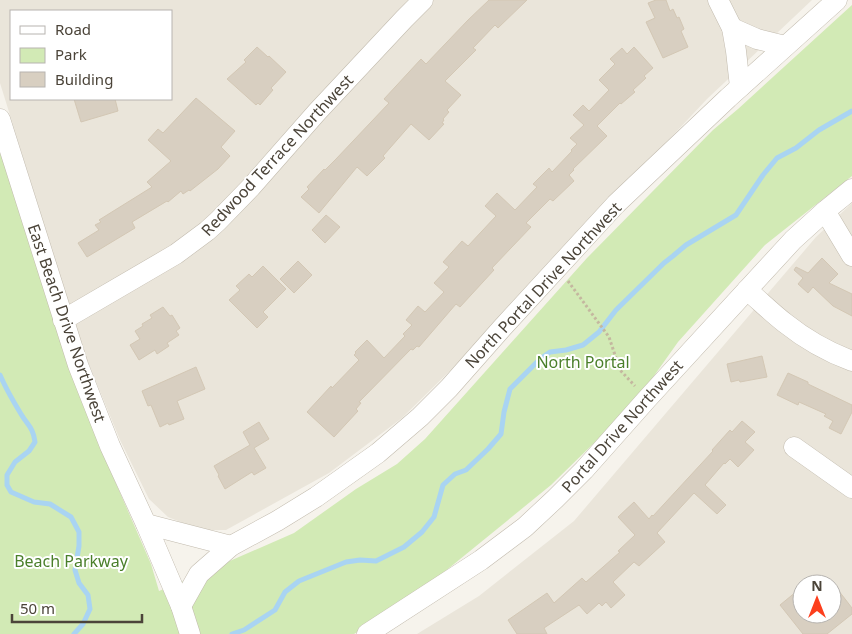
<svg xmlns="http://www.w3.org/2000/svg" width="852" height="634" viewBox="0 0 852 634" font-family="'Noto Sans',sans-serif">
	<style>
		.residential { fill: #eae5da; fill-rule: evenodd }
		.green { fill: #d2eab5 }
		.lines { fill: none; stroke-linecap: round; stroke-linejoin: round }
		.stream { stroke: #a9d4f2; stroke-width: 5 }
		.building { fill: #d8cfc1; stroke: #d3c7b4 }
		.minor-casing { stroke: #c2bbae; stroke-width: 21 }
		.path { stroke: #c4b79f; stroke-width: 3; stroke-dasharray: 2.5 2.5; stroke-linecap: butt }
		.minor { stroke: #fff; stroke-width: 20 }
		.labels { text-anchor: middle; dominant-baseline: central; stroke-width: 4; stroke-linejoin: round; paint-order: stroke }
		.street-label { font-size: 16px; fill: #4b4439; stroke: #fff }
		.park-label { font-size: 16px; fill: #4a7f2a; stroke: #fff }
	</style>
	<rect width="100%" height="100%" fill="#f6f3ec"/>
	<g class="residential">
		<path d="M0 0H812L707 99 480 341 402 418 329 473 226 530H204L188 525 168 517 149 499 120 440 83 350 0 83ZM11 11H171V99H11Z"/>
		<path d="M852 203V634H417L479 596 574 521 816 237ZM802 584H832V614H802Z"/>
	</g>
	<polygon class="green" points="852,5 852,176 765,245 678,342 634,404 551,485 438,577 370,625 354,634 0,634 0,152 98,442 151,564 159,591 184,581 294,533 356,489 397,464 425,439 587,258 713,130 738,109"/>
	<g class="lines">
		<g class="stream">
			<path d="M0 375C6 389 13 401 21 414 28 426 33 427 35 442L29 451 15 462 7 475V485L11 492 34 502 50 504 71 517 79 532V546L75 570 79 583 88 595 90 609 83 624 74 634"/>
			<polyline points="232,634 244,630 275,610 285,592 299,581 346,562 360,560 376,561 404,547 422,532 434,517 443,485 455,474 466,470 488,449 501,434 504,412 510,389 540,359 550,352 566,350 583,345 599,332 616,310 664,263 673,256 686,245 736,215 763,175 777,158 796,148 819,130 852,111"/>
		</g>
	</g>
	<g class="building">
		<polygon points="489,0 527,0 498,28 495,25 473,48 476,50 445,81 461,95 447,110 449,112 443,119 444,120 442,123 444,124 429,140 411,124 383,156 385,158 367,176 357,167 319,213 301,197 309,189 307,187 324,169 325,170 336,159 389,103 384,99 421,59 426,64 468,20"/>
		<polygon points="656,0 666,0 670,11 673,9 677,18 679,17 684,29 681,31 688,47 663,58 646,22 655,18 648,3"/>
		<polygon points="257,47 268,57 269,56 286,72 271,88 273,90 260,105 258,103 256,105 227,79 246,62 244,60"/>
		<polygon points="634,47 653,68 644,76 646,78 633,90 635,92 621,104 620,103 597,126 607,136 573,169 574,170 569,175 574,181 553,201 550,199 526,223 531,227 492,268 494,270 460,307 456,304 419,347 417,346 413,350 411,349 359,402 361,403 356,409 358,411 334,437 307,412 331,386 332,388 359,360 354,355 356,353 355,352 367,340 384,358 405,336 403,334 412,325 406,320 418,306 425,312 444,292 434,283 449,267 443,262 462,241 468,246 496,216 485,206 497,193 515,210 537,187 533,184 549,168 552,172 572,151 571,150 577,144 570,138 584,125 573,115 583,105 589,111 609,90 599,80 615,64 610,59 622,48 627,54"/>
		<polygon points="196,98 235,131 221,147 230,156 218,169 190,191 189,190 183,194 181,191 168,202 167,201 132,222 135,228 87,257 78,243 99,230 95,225 101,222 99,220 152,187 147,182 171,161 148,140 158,129 163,133"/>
		<polygon points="74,99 115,99 118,111 81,122"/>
		<polygon points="326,215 340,227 325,243 312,230"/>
		<polygon points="822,258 838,274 829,283 852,294 852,316 833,306 813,287 808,293 798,284 803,278 794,270 796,267 808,273"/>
		<polygon points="298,261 312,275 294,293 280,279"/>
		<polygon points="263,266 286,289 263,312 268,317 257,328 229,300 240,290 236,286 249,274 252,277"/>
		<polygon points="163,307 170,316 172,315 180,328 176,331 179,335 167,343 169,346 157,354 155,350 139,360 130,345 140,339 135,331 143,326 142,324 152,318 150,315"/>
		<polygon points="762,356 767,377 740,382 739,380 731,382 727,364"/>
		<polygon points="196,367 205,389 177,401 184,419 169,425 168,423 160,427 151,405 148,406 142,391"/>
		<polygon points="788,373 808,382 808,384 852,405 852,412 841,434 829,428 833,421 824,416 826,414 799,402 798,405 777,395"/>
		<polygon points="742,421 755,432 745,442 754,450 738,467 730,459 725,464 724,463 705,485 726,505 717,514 694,493 657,533 665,542 639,566 634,562 613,582 625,595 611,608 606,602 602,606 599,603 587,614 579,605 544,628 547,634 517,634 508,620 547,593 554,603 582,578 586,582 620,552 618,551 635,535 618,517 634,502 649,519 652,515 653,516 713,451 712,450 730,430 732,432"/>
		<polygon points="259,422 269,439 254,448 266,468 254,475 252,472 225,489 218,476 219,475 214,466 250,445 243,432"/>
		<polygon points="832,582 852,608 852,614 827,634 803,634 780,605 802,587 802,614 832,614"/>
	</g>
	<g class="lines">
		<g class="minor-casing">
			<g id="minor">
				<polyline points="718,0 732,28 736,51 740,87"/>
				<polyline points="732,28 757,39 785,46"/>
				<polyline points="0,119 78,365 110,446 146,524 181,606 190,634"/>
				<polyline points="825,211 852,256"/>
				<path d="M747 290C760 301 772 313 785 323 805 339 828 352 852 361"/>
				<polyline points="63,320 176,254 207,231 218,221 251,187 317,112 404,19 423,0"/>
				<polyline points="794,447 852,488"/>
				<polyline points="146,524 231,546"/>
				<polyline points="181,606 199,574 231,546 277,521 316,497 378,453 420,417 449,388 502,328 616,204 728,98 837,0"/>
				<polyline points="367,634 481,560 525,527 555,499 584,470 647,399 793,240 825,211 852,189"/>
			</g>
		</g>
		<polyline class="path" points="568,281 609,337 620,370 635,386"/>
		<use href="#minor" class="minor"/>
	</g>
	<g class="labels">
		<g class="street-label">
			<text transform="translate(277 155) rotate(-47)">Redwood Terrace Northwest</text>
			<text transform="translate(543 285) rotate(-47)">North Portal Drive Northwest</text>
			<text transform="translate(67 323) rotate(71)">East Beach Drive Northwest</text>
			<text transform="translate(622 426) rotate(-48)">Portal Drive Northwest</text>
		</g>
		<g class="park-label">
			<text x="583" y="362">North Portal</text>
			<text x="71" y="561">Beach Parkway</text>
		</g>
	</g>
	<rect x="10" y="10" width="162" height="90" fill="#ffffff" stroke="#b7b4b0"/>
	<rect x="20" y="26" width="25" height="8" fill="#ffffff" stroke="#b7b4b0"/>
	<text x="55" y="35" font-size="15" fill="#4b4439">Road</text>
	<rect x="20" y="48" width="25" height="15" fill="#d2eab5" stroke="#b7b4b0"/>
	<text x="55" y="60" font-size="15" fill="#4b4439">Park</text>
	<rect x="20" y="72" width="25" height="15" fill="#d8cfc1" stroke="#b7b4b0"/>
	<text x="55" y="85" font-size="15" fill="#4b4439">Building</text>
	<g transform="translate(817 599)"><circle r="24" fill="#ffffff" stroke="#b7b4b0"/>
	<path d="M0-4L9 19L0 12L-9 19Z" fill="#fc3f1d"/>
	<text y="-8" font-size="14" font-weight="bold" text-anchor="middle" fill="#4b4439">N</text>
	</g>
	<path d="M12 614v8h130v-8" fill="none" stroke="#4b4439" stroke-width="2.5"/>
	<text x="20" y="614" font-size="15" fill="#4b4439" stroke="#ffffff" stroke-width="4" paint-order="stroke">50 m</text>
</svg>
